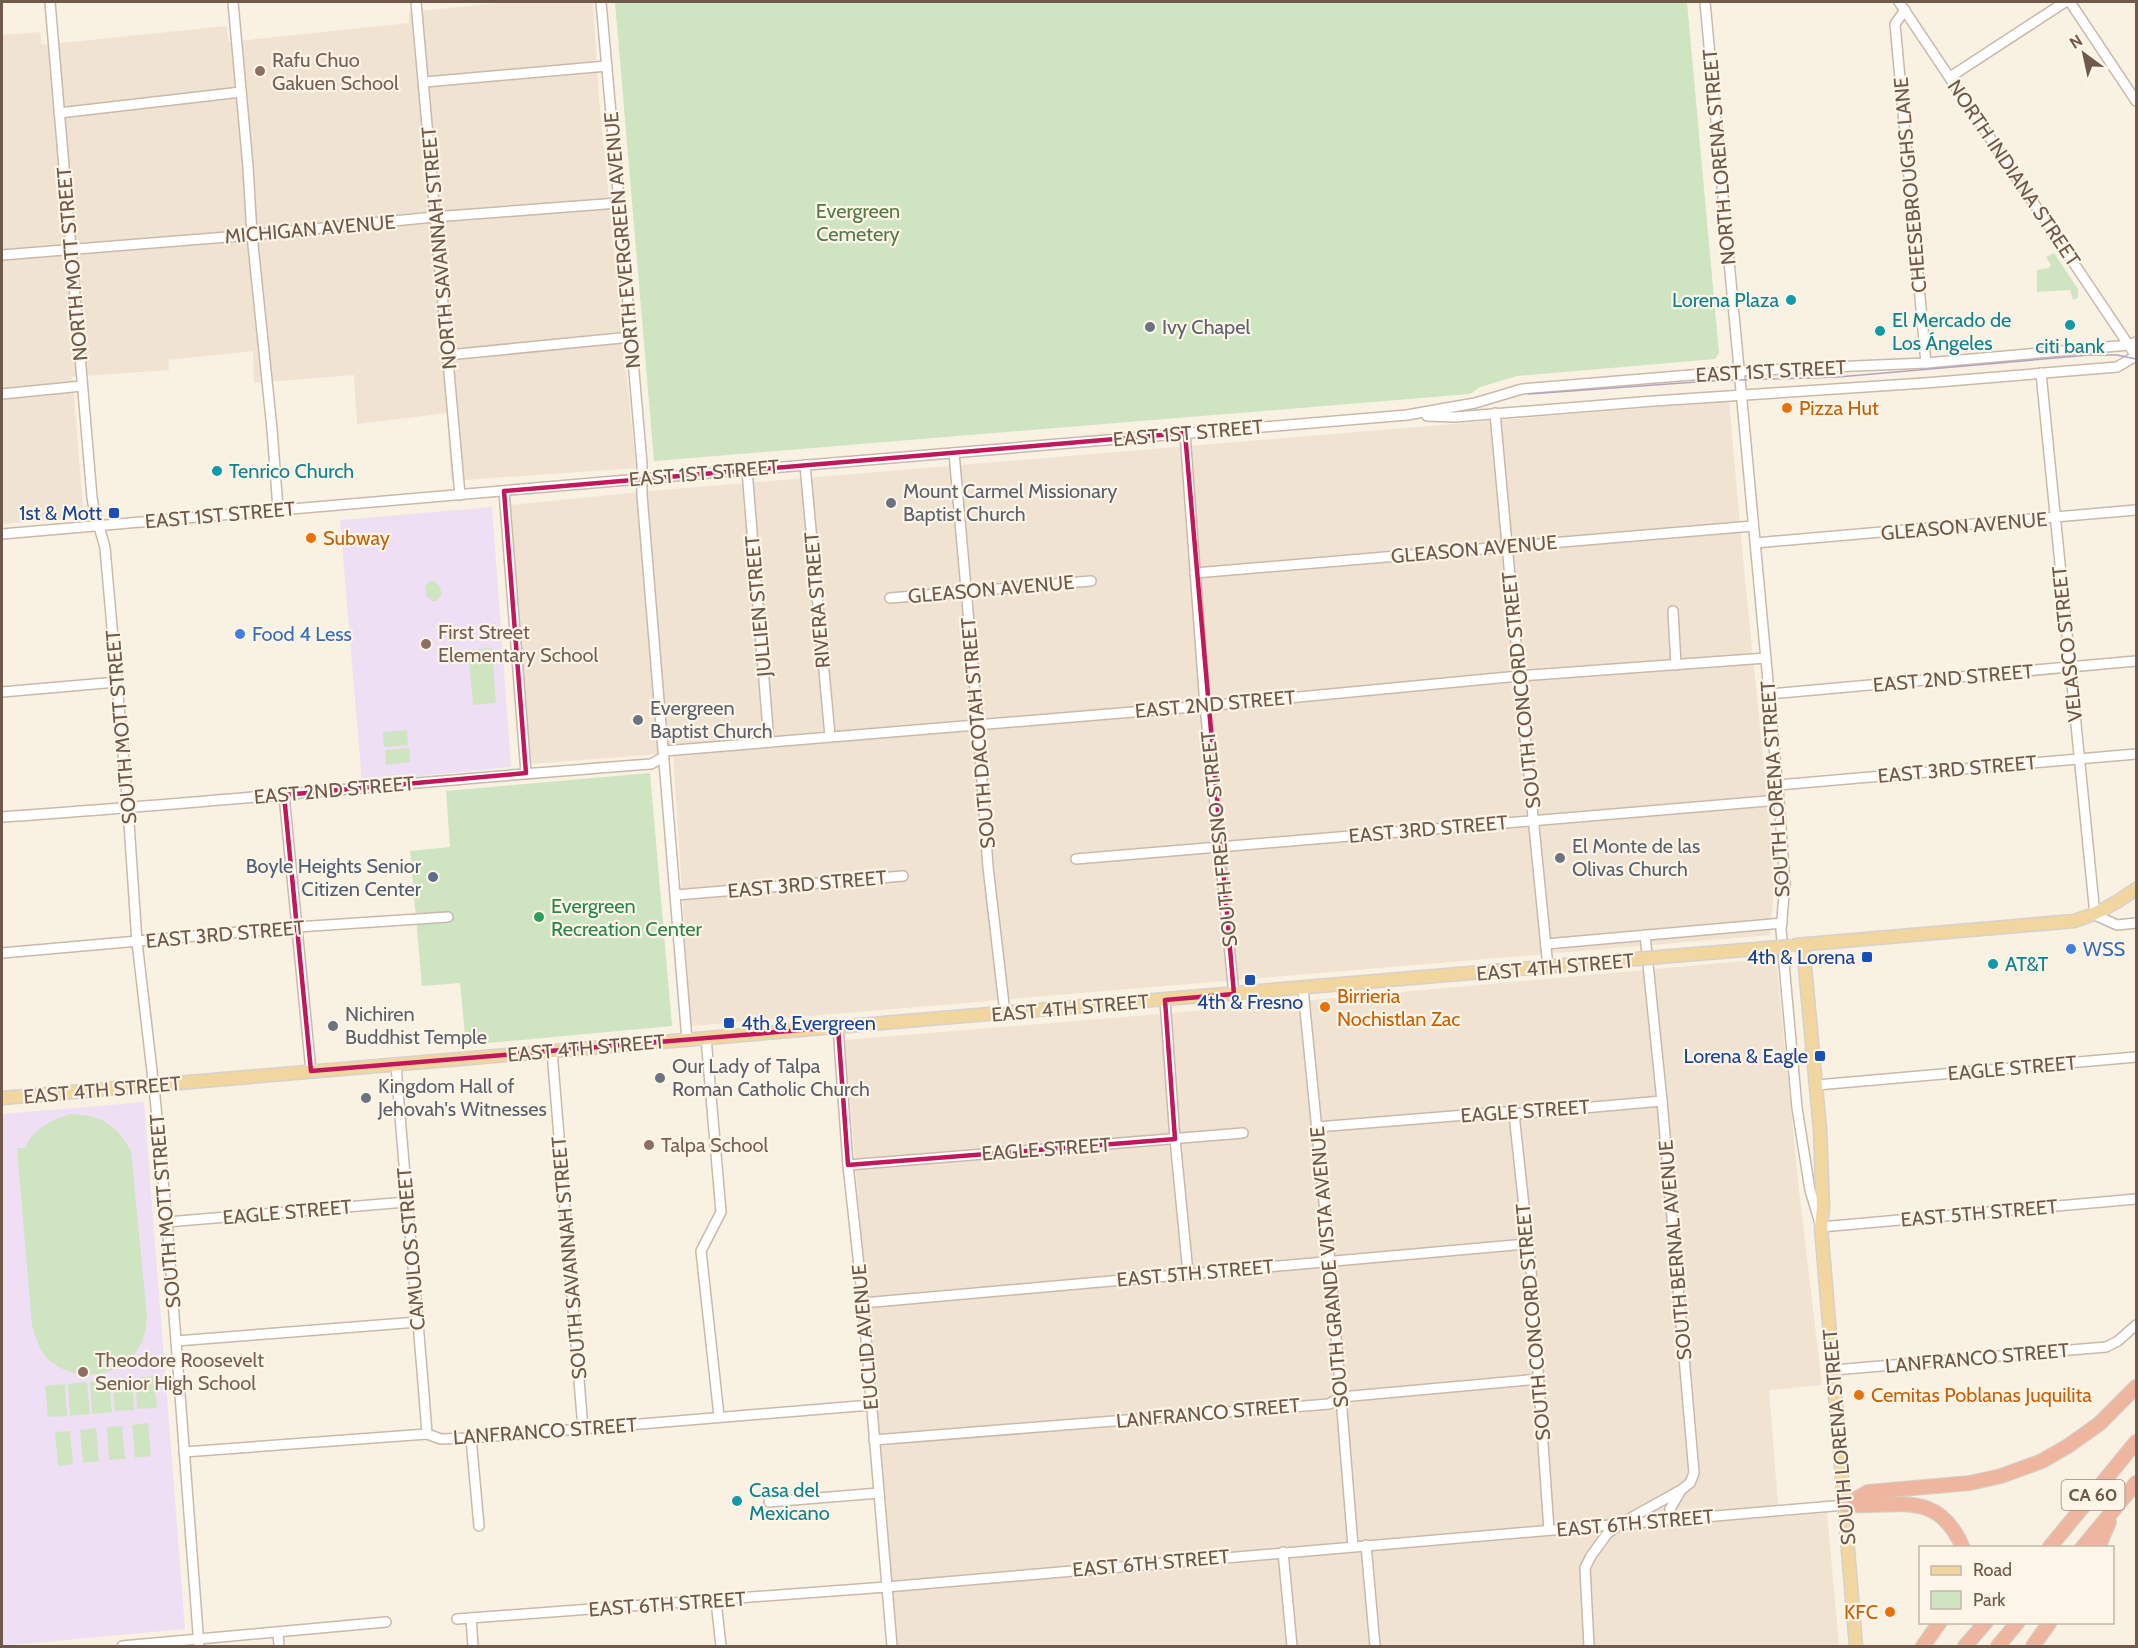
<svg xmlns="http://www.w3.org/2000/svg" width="2138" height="1648" viewBox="0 0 2138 1648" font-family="Cabin,sans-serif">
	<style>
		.residential { fill: #f0e3d1 }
		.education { fill: #eedff5 }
		.green { fill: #cfe5c2 }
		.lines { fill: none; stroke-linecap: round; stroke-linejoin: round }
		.minor-casing { stroke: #c9b9aa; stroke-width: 12 }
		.major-casing { stroke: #d6d1cd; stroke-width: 15 }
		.highway-casing { stroke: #d6d1cd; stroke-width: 16 }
		.minor { stroke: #fff; stroke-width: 9 }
		.major { stroke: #f2d6a0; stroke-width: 12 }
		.highway { stroke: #eeb69e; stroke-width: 14 }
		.tram { stroke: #b4a3c1; stroke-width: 1.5 }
		.major-bridge-casing { stroke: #d6d1cd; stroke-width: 15; stroke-linecap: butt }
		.major-bridge { stroke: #f2d6a0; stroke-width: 12 }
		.marked { fill: none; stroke: #c2185b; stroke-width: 4.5; stroke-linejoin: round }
		.education-dot { fill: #8d6e63; stroke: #fdf5e7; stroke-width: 2 }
		.culture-dot { fill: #0f9aa8; stroke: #fdf5e7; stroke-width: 2 }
		.worship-dot { fill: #6b7280; stroke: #fdf5e7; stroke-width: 2 }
		.food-dot { fill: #e8710a; stroke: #fdf5e7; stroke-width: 2 }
		.transit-dot { fill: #1a4fb4; stroke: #fdf5e7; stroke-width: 2 }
		.shop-dot { fill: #3f7fe0; stroke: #fdf5e7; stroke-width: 2 }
		.service-dot { fill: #5c6f8a; stroke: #fdf5e7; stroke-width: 2 }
		.leisure-dot { fill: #2e9e5b; stroke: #fdf5e7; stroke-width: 2 }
		.labels { text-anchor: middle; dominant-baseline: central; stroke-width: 4.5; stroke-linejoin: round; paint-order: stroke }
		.shield { fill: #fdf5e7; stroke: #99887a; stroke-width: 1.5 }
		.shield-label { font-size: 18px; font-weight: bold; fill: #6e594b }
		.education-label { font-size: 20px; fill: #785e54; stroke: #fdf5e7; text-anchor: start }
		.street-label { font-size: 20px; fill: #6e594b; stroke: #fdf5e7 }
		.park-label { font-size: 20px; fill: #547947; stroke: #fdf5e7 }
		.culture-label { font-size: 20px; fill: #0d838f; stroke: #fdf5e7; text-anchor: start }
		.worship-label { font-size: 20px; fill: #5b616d; stroke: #fdf5e7; text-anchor: start }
		.food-label { font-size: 20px; fill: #c56008; stroke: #fdf5e7; text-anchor: start }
		.transit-label { font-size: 20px; fill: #164399; stroke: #fdf5e7; text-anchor: end }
		.shop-label { font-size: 20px; fill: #366cbe; stroke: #fdf5e7; text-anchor: start }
		.service-label { font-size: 20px; fill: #4e5e75; stroke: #fdf5e7; text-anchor: end }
		.leisure-label { font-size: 20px; fill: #27864d; stroke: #fdf5e7; text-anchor: start }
	</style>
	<rect width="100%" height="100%" fill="#f9f1e2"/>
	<g class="residential">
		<polygon points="509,2 593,2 599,99 636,468 451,481 447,413 357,424 354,375 254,383 253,351 168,360 169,370 72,377 84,517 2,524 2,35 40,32 42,45 226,26 229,42 409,23 409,12"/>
		<polygon points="1729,401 1743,560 1775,875 1770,935 691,1026 673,753 530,764 511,505 650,491"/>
		<polygon points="1776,958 1798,1182 1822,1385 1769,1390 1779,1517 1827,1513 1839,1646 895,1646 845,1040 1172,1013"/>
	</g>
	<g class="education">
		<polygon points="492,507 511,767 362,782 340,520"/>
		<polygon points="144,1102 185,1629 2,1646 2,1114"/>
	</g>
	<g class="green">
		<polygon points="615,2 1687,2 1719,353 1715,359 1517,376 1480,387 1470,394 654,461"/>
		<polygon points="2054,253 2078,289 2078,298 2073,300 2070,290 2037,292 2037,270 2049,268 2051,265 2046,257"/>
		<polygon points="434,581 439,586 442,594 436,601 432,601 427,597 425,588 428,582"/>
		<polygon points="492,648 496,703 473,705 468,650"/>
		<polygon points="407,730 408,745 384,747 383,732"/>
		<polygon points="409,748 410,762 386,765 385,750"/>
		<polygon points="650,773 672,1026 466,1045 460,983 422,986 410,851 450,847 446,791"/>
		<path d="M72 1114C103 1116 116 1124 131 1151L147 1317C146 1323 146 1330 144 1336 131 1377 78 1387 48 1359 39 1350 36 1338 32 1326L17 1148H25C34 1128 52 1119 72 1114Z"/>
		<polygon points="154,1376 157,1408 137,1409 135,1378"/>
		<polygon points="132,1378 134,1410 115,1411 112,1380"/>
		<polygon points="109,1380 112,1412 92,1414 90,1382"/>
		<polygon points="87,1382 90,1414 70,1416 68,1384"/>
		<polygon points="65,1384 67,1416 48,1417 45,1386"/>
		<polygon points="148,1423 151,1456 135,1458 132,1425"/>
		<polygon points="122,1426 125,1459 109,1460 107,1427"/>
		<polygon points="96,1428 99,1461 83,1463 80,1430"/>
		<polygon points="70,1431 73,1464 58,1466 55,1432"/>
	</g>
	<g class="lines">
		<g class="minor-casing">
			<g id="minor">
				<path d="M50 2 92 497C94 515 101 531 105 548L128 808 137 942 155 1097 167 1222 199 1646"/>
				<polyline points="233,2 248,167 252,235 272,429 278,509"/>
				<polyline points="416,2 460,495"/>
				<polyline points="601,2 631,337 642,464 642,495 687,1040"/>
				<polyline points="1705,2 1779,800 1785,884 1781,930 1797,1108 1810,1190 1821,1227 2136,1199"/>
				<polyline points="2070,2 2136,101"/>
				<polyline points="1905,10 1895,24 1926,363"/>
				<polyline points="1950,77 2065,2"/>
				<polyline points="425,82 607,66"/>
				<polyline points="59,113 241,92"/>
				<polyline points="2,255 252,235 434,217 618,203"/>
				<polyline points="448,355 631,337"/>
				<polyline points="2041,373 2095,915 2117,925 2136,923"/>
				<polyline points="2,394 82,386"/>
				<polyline points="1495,413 1519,676 1548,967"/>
				<polyline points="1427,416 1455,417 1654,401 1925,383 2117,367 2136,356 1899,2"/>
				<polyline points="1185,433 1205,706 1234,994"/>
				<polyline points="954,453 978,724 988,867 1005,1013"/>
				<polyline points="805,465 830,736"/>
				<polyline points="747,470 769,742"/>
				<polyline points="504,491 526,773"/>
				<polyline points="2,534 651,478 1407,415 1475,403 1522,389 1739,371 1926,363 2129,345 2136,342"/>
				<polyline points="1755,543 2136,510"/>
				<polyline points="1195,573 1753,526"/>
				<polyline points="890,598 1091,581"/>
				<polyline points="1673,611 1676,665"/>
				<polyline points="2,692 117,682"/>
				<polyline points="1769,694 2136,661"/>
				<polyline points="664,751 1205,706 1519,676 1766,658"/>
				<polyline points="1778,785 2136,754"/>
				<polyline points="284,795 311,1071"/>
				<path d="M2 817C218 802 434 780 651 764L664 757"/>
				<polyline points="1076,859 1779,800"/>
				<polyline points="676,895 903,876"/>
				<polyline points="1546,944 1782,923"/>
				<polyline points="2,953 297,927 448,917"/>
				<polyline points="1303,989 1330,1262 1353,1546"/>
				<polyline points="1165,1000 1175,1139 1188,1273"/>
				<polyline points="838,1027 848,1165 863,1303 892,1646"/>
				<polyline points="706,1038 721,1212 701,1251 719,1416"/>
				<polyline points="552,1051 583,1429"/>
				<path d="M396 1064C405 1188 418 1311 427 1434"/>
				<polyline points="1817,1085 2136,1057"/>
				<polyline points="1514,1114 1531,1271 1549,1530"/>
				<polyline points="1317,1127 1503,1112 1514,1114 1662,1101"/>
				<polyline points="848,1165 1243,1133"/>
				<polyline points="167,1222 406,1202"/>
				<polyline points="863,1303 1527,1244"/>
				<polyline points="176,1341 418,1322"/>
				<polyline points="1834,1370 2106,1347 2118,1341 2136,1325"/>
				<polyline points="471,1438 479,1526"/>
				<polyline points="874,1440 1329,1404 1341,1397 1539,1379"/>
				<polyline points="184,1452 427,1434 441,1439 471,1438 871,1405"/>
				<polyline points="769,1502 879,1493"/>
				<polyline points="1670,1520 1670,1509 1680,1492"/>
				<polyline points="1366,1545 1375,1646"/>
				<polyline points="1283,1552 1292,1646"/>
				<polyline points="716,1601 721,1646"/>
				<polyline points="471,1618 473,1646"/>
				<polyline points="457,1619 886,1587 1845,1505"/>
				<polyline points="278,1633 279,1646"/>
				<polyline points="122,1646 386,1622"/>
				<polyline points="1589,1646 1585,1568 1591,1556 1607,1534 1620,1524 1681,1490 1690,1483 1694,1473 1662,1101 1645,935"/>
			</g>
		</g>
		<g class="major-casing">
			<g id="major">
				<path d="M1796 945 2074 921C2098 914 2116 904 2136 889"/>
				<polyline points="1803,945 1820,1130 1823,1207 1821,1227 1856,1646"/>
				<polyline points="2,1098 1624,960"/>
			</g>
		</g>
		<g class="highway-casing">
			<g id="highway">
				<polyline points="1845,1505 1868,1492 1970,1483 2001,1476 2042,1461 2068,1446 2099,1424 2136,1387"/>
				<path d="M1845 1505C1896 1508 1938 1488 1963 1548"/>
				<polyline points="2049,1548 2136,1442"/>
				<polyline points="2082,1548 2136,1483"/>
				<polyline points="2098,1548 2109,1522"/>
				<polyline points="1923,1646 1940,1622"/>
				<polyline points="1965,1646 1986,1622"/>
				<polyline points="1998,1646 2018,1622"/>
				<polyline points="2033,1646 2050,1622"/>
			</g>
		</g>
		<use href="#minor" class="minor"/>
		<use href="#major" class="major"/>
		<use href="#highway" class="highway"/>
		<polyline class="tram" points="1529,394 1710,381 1838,377 2090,355 2117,355 2136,359"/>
		<g class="major-bridge-casing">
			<polyline id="major-bridge" points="1624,960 1791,946"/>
		</g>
		<use href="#major-bridge" class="major-bridge"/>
	</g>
	<path class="marked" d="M1185 433 1234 994 1165 1000 1175 1139 848 1165 838 1027 311 1071 284 795 526 773 504 491Z"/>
	<g class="education-dot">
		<circle cx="260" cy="71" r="6"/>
		<circle cx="426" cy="644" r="6"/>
		<circle cx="649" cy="1145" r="6"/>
		<circle cx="83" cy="1372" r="6"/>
	</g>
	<g class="culture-dot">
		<circle cx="1791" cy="300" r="6"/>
		<circle cx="2070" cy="325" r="6"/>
		<circle cx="1880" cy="331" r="6"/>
		<circle cx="217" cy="471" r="6"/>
		<circle cx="1993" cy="964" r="6"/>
		<circle cx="737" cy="1501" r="6"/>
	</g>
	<g class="worship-dot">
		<circle cx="1150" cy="327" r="6"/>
		<circle cx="891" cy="503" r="6"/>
		<circle cx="638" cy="720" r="6"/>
		<circle cx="1560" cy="858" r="6"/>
		<circle cx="333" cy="1026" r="6"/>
		<circle cx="660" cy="1078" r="6"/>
		<circle cx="366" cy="1098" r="6"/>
	</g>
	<g class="food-dot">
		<circle cx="1787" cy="408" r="6"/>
		<circle cx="311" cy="538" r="6"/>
		<circle cx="1325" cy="1007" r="6"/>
		<circle cx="1859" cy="1395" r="6"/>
		<circle cx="1890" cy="1612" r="6"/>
	</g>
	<g class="transit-dot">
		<rect x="108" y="507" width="12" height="12" rx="3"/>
		<rect x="1861" y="951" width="12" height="12" rx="3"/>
		<rect x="1244" y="974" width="12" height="12" rx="3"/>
		<rect x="723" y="1017" width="12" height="12" rx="3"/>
		<rect x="1814" y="1050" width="12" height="12" rx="3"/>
	</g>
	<g class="shop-dot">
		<circle cx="240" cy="634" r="6"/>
		<circle cx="2071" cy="949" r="6"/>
	</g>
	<circle class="service-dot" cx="433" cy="877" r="6"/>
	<circle class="leisure-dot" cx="539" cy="917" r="6"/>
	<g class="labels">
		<rect class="shield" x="2061.5" y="1480" width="63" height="30" rx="4.5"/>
		<g class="shield-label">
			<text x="2093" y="1495">CA 60</text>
		</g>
		<g class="education-label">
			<text x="272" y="60">Rafu Chuo<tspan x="272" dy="23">Gakuen School</tspan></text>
			<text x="438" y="632">First Street<tspan x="438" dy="23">Elementary School</tspan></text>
			<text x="661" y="1145">Talpa School</text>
			<text x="95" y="1360">Theodore Roosevelt<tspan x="95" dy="23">Senior High School</tspan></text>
		</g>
		<g class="street-label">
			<text transform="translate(1719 157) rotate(-95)">NORTH LORENA STREET</text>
			<text transform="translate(2014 173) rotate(56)">NORTH INDIANA STREET</text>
			<text transform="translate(1910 185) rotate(-95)">CHEESEBROUGHS LANE</text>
			<text transform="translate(310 229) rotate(-5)">MICHIGAN AVENUE</text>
			<text transform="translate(622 240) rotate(-95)">NORTH EVERGREEN AVENUE</text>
			<text transform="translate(439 248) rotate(-95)">NORTH SAVANNAH STREET</text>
			<text transform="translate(72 264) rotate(-95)">NORTH MOTT STREET</text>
			<text transform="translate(1771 371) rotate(-3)">EAST 1ST STREET</text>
			<text transform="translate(1188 433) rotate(-5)">EAST 1ST STREET</text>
			<text transform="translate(704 473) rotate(-5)">EAST 1ST STREET</text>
			<text transform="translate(220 515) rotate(-5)">EAST 1ST STREET</text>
			<text transform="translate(1964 526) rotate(-5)">GLEASON AVENUE</text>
			<text transform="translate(1474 549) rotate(-5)">GLEASON AVENUE</text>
			<text transform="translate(991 589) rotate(-5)">GLEASON AVENUE</text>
			<text transform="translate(817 600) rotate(-95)">RIVERA STREET</text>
			<text transform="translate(758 606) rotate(-95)">JULLIEN STREET</text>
			<text transform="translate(2067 644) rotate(-96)">VELASCO STREET</text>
			<text transform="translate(1953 678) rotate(-5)">EAST 2ND STREET</text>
			<text transform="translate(1521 690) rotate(-96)">SOUTH CONCORD STREET</text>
			<text transform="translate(1215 704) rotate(-5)">EAST 2ND STREET</text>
			<text transform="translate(121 727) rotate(-95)">SOUTH MOTT STREET</text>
			<text transform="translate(978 733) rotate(-95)">SOUTH DACOTAH STREET</text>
			<text transform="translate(1957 769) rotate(-5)">EAST 3RD STREET</text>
			<text transform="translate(1775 789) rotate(-94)">SOUTH LORENA STREET</text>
			<text transform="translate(334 790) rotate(-5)">EAST 2ND STREET</text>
			<text transform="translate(1428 829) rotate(-5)">EAST 3RD STREET</text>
			<text transform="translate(1219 839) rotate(-96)">SOUTH FRESNO STREET</text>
			<text transform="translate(807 884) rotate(-5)">EAST 3RD STREET</text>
			<text transform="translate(225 934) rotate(-5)">EAST 3RD STREET</text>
			<text transform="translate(1555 967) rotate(-5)">EAST 4TH STREET</text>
			<text transform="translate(1070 1008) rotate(-5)">EAST 4TH STREET</text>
			<text transform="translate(586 1048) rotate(-5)">EAST 4TH STREET</text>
			<text transform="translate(2012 1068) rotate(-5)">EAGLE STREET</text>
			<text transform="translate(102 1090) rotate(-5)">EAST 4TH STREET</text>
			<text transform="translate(1525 1111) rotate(-4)">EAGLE STREET</text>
			<text transform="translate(1046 1149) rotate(-4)">EAGLE STREET</text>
			<text transform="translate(165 1211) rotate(-95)">SOUTH MOTT STREET</text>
			<text transform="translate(287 1212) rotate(-5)">EAGLE STREET</text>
			<text transform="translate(1979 1213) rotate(-5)">EAST 5TH STREET</text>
			<text transform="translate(411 1249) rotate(-95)">CAMULOS STREET</text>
			<text transform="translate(1675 1250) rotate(-95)">SOUTH BERNAL AVENUE</text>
			<text transform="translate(569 1258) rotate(-95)">SOUTH SAVANNAH STREET</text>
			<text transform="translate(1329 1267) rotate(-95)">SOUTH GRANDE VISTA AVENUE</text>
			<text transform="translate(1195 1273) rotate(-5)">EAST 5TH STREET</text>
			<text transform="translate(1533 1322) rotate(-95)">SOUTH CONCORD STREET</text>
			<text transform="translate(865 1337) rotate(-95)">EUCLID AVENUE</text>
			<text transform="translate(1977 1358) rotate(-5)">LANFRANCO STREET</text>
			<text transform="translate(1208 1413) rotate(-5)">LANFRANCO STREET</text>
			<text transform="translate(545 1431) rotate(-4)">LANFRANCO STREET</text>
			<text transform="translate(1839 1437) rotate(-95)">SOUTH LORENA STREET</text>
			<text transform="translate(1635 1523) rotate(-5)">EAST 6TH STREET</text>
			<text transform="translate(1151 1563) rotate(-5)">EAST 6TH STREET</text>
			<text transform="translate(667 1604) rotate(-4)">EAST 6TH STREET</text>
		</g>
		<g class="park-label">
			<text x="858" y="211">Evergreen<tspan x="858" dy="23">Cemetery</tspan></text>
		</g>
		<g class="culture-label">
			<text x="1779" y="300" text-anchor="end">Lorena Plaza</text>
			<text x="1892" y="320">El Mercado de<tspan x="1892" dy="23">Los Ángeles</tspan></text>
			<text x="2070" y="346" text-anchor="middle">citi bank</text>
			<text x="229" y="471">Tenrico Church</text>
			<text x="2005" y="964">AT&amp;T</text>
			<text x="749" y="1490">Casa del<tspan x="749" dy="23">Mexicano</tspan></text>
		</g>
		<g class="worship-label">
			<text x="1162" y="327">Ivy Chapel</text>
			<text x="903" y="491">Mount Carmel Missionary<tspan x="903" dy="23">Baptist Church</tspan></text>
			<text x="650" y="708">Evergreen<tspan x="650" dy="23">Baptist Church</tspan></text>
			<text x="1572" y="846">El Monte de las<tspan x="1572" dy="23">Olivas Church</tspan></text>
			<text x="345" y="1014">Nichiren<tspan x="345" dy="23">Buddhist Temple</tspan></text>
			<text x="672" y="1066">Our Lady of Talpa<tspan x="672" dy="23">Roman Catholic Church</tspan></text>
			<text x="378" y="1086">Kingdom Hall of<tspan x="378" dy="23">Jehovah's Witnesses</tspan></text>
		</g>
		<g class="food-label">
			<text x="1799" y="408">Pizza Hut</text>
			<text x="323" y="538">Subway</text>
			<text x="1337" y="996">Birrieria<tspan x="1337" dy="23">Nochistlan Zac</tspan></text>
			<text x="1871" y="1395">Cemitas Poblanas Juquilita</text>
			<text x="1878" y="1612" text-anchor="end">KFC</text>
		</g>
		<g class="transit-label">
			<text x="102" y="513">1st &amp; Mott</text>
			<text x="1855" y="957">4th &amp; Lorena</text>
			<text x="1250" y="1002" text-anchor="middle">4th &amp; Fresno</text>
			<text x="741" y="1023" text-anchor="start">4th &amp; Evergreen</text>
			<text x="1808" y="1056">Lorena &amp; Eagle</text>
		</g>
		<g class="shop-label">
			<text x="252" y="634">Food 4 Less</text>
			<text x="2083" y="949">WSS</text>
		</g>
		<g class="service-label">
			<text x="421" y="866">Boyle Heights Senior<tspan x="421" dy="23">Citizen Center</tspan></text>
		</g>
		<g class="leisure-label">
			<text x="551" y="906">Evergreen<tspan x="551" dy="23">Recreation Center</tspan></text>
		</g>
	</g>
	<rect width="2138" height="1648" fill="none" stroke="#6e594b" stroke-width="6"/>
	<rect x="1919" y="1546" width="195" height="78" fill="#fdf5e7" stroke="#c4b7a9" stroke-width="1.5"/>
	<rect x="1931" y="1566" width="30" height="9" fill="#f2d6a0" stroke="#c4b7a9" stroke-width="1.5"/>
	<text x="1973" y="1576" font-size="18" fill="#6e594b">Road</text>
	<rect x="1931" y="1591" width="30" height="18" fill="#cfe5c2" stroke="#c4b7a9" stroke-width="1.5"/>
	<text x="1973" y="1606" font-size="18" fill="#6e594b">Park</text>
	<g transform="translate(2084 54) rotate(327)" stroke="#fdf5e7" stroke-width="4.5" paint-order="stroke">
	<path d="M0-4.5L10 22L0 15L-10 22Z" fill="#6e594b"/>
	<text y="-9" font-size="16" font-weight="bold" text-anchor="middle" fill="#6e594b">N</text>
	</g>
</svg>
